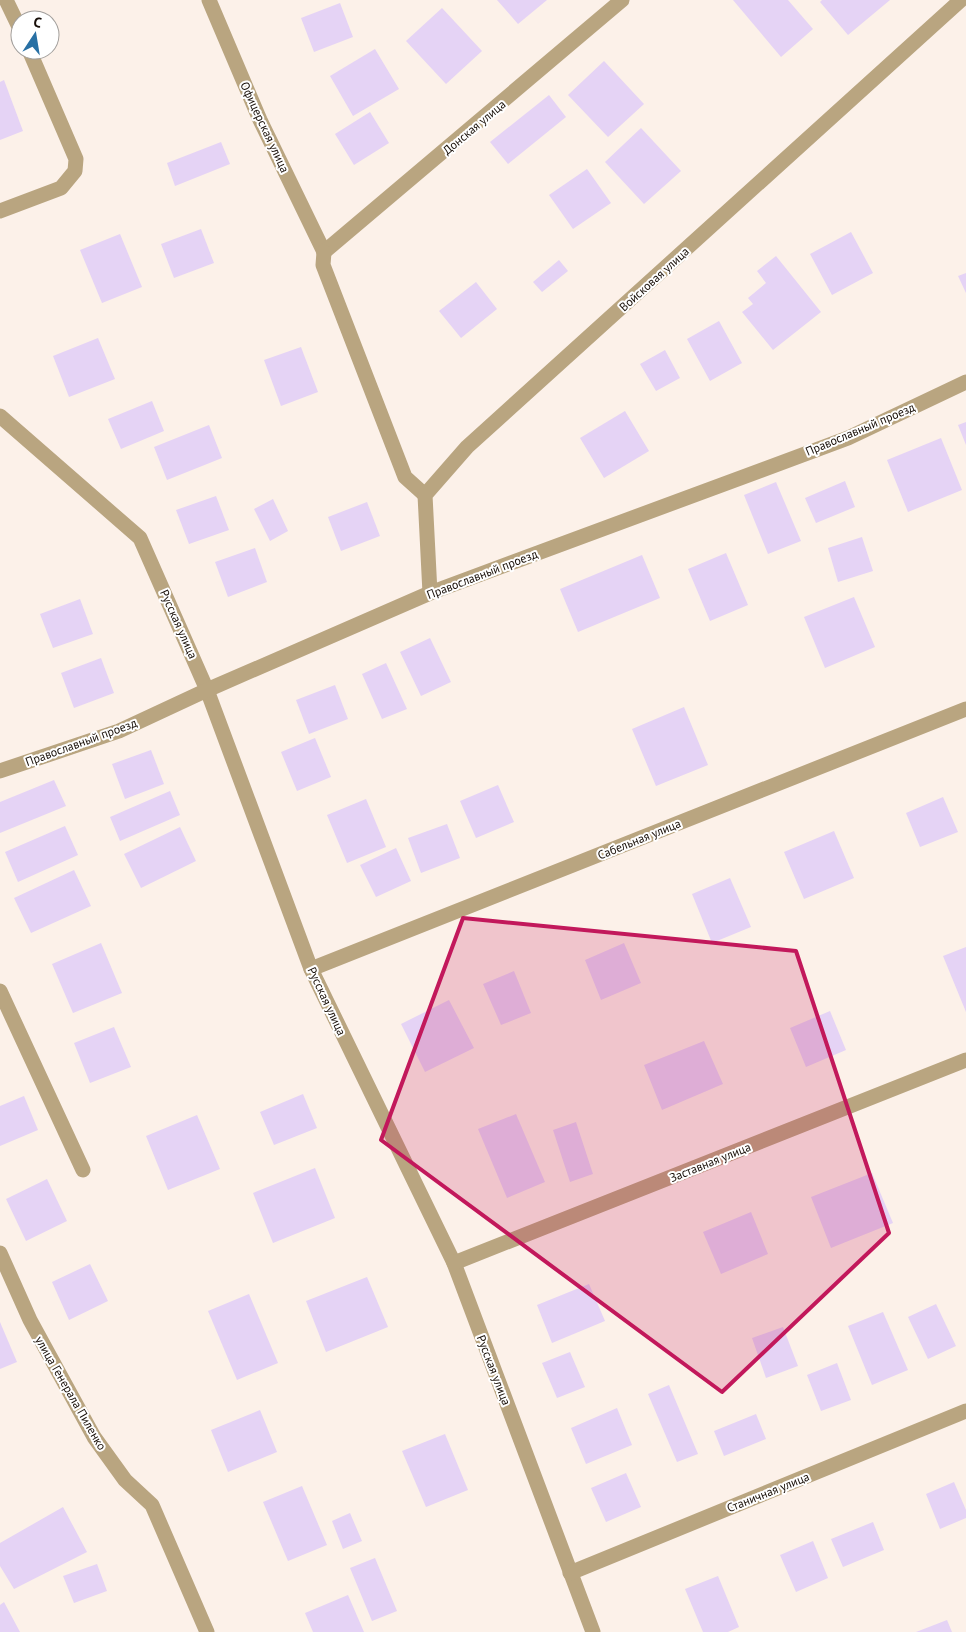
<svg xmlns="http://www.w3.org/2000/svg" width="966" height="1632" viewBox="0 0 966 1632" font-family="'PT Sans',sans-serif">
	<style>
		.building { fill: #e5d3f5 }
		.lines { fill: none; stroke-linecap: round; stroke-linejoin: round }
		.minor { stroke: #b9a580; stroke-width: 15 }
		.marked { fill: #c2185b; fill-opacity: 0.2; stroke: #c2185b; stroke-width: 4; stroke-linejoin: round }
		.labels { text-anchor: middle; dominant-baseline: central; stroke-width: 4; stroke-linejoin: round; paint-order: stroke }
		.street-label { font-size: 12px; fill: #170e07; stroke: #fff }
	</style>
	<rect width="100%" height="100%" fill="#fcf1e9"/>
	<g class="building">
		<polygon points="497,0 547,0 518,24"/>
		<polygon points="733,0 788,0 813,29 781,57"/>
		<polygon points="822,0 890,0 848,35 820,2"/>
		<polygon points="340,3 353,37 314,52 301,18"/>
		<polygon points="442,8 482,51 446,84 406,41"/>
		<polygon points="375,49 399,89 353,116 330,76"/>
		<polygon points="604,61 644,104 608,137 568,95"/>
		<polygon points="4,80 23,131 0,140 0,82"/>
		<polygon points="549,95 566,117 508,164 490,142"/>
		<polygon points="370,112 389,143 354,165 335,134"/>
		<polygon points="641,128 681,171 644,204 605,162"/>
		<polygon points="221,142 230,164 175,186 167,163"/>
		<polygon points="587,169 611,203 573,229 549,195"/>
		<polygon points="201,229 214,263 174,278 161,244"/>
		<polygon points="851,232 873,273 832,295 810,254"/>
		<polygon points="120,234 142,287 102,303 80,250"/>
		<polygon points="776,256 821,312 773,350 742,312 753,304 748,298 766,283 757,271"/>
		<polygon points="559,260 568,271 542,292 533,282"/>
		<polygon points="966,273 966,293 958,276"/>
		<polygon points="476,282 497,309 461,338 439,311"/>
		<polygon points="719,321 742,363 710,381 687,339"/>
		<polygon points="98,338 115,379 69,397 53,356"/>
		<polygon points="301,347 318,392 281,406 264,360"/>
		<polygon points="665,350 680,378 656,391 640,364"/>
		<polygon points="152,401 164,431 121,449 108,419"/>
		<polygon points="625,411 649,451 604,478 580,438"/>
		<polygon points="966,422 966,445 958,425"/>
		<polygon points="209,425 222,458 167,480 154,447"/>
		<polygon points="941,438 962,490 908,512 887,460"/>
		<polygon points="845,481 855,507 816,523 805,498"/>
		<polygon points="776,482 801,541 768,554 744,495"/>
		<polygon points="216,496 229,530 189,544 176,510"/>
		<polygon points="273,499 288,531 270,541 254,509"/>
		<polygon points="367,502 380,536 341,551 328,517"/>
		<polygon points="862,537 873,571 838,582 828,548"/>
		<polygon points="255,548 267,582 228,597 215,562"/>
		<polygon points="726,553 748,605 710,621 688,569"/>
		<polygon points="642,555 660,598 578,632 560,589"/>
		<polygon points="854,597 875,647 825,668 804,617"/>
		<polygon points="80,599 93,634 53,648 40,614"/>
		<polygon points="430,638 451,682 421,696 400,652"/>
		<polygon points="101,658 114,693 74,708 61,673"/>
		<polygon points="386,663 407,709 382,719 362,674"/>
		<polygon points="335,685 348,719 309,734 296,700"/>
		<polygon points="684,707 708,765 656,786 632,729"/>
		<polygon points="315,738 331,777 297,791 281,752"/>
		<polygon points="151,750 164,784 125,799 112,764"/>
		<polygon points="54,780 66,806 0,833 0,802"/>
		<polygon points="498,785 514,822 476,838 460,801"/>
		<polygon points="170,791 180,815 120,841 110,817"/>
		<polygon points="943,797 958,832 920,847 906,813"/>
		<polygon points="366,799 386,847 347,863 327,815"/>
		<polygon points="447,824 460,858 421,873 408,838"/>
		<polygon points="65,826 78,855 18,882 5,852"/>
		<polygon points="180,827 196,861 141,888 124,854"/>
		<polygon points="834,831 854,878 804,899 784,852"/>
		<polygon points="396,848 411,881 376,897 360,865"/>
		<polygon points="74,870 91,906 31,933 14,898"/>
		<polygon points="730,878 751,927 712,943 692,894"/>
		<polygon points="101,943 122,993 73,1013 52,964"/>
		<polygon points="624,943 641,983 601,1000 585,960"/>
		<polygon points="966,947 966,1012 943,956"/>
		<polygon points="514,971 531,1013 501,1025 483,984"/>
		<polygon points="449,1000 474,1048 425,1072 401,1024"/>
		<polygon points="830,1011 846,1050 806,1067 790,1028"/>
		<polygon points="114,1027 131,1067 90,1083 74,1043"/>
		<polygon points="704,1041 723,1084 662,1110 644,1065"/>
		<polygon points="303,1094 317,1128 274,1145 260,1112"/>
		<polygon points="24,1096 38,1130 0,1146 0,1106"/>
		<polygon points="516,1114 545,1182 507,1198 478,1129"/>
		<polygon points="197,1115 220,1169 168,1190 146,1136"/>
		<polygon points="576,1122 593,1174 570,1182 553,1130"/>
		<polygon points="315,1168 335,1218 273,1243 253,1193"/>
		<polygon points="872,1173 893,1223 831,1248 811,1197"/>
		<polygon points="47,1179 67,1221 26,1241 6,1199"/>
		<polygon points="751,1212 768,1254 721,1274 703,1232"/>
		<polygon points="90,1264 108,1301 69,1320 52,1282"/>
		<polygon points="367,1277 388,1327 326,1352 306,1301"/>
		<polygon points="589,1284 605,1321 552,1343 537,1305"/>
		<polygon points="249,1294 278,1363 237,1380 208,1311"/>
		<polygon points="936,1304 956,1346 928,1359 908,1317"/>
		<polygon points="883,1312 908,1370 872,1385 848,1326"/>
		<polygon points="0,1322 17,1362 0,1369"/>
		<polygon points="783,1327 798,1366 766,1378 752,1338"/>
		<polygon points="570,1352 585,1387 557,1398 542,1363"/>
		<polygon points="837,1363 851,1400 821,1411 807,1375"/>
		<polygon points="669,1385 698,1454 677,1462 648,1394"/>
		<polygon points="617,1408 632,1445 586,1464 571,1428"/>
		<polygon points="260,1410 277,1452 228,1472 211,1430"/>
		<polygon points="756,1414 766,1439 724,1456 714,1431"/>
		<polygon points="445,1434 468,1490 426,1507 402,1451"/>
		<polygon points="626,1473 641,1507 606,1522 591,1488"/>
		<polygon points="954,1482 966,1510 966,1518 940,1529 926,1494"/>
		<polygon points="302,1486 327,1545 288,1561 263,1502"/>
		<polygon points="63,1507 87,1552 14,1589 0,1566 0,1543"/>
		<polygon points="350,1513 362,1541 343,1549 332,1521"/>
		<polygon points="873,1522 884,1550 843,1567 831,1539"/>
		<polygon points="813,1541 828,1578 796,1592 780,1555"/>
		<polygon points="375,1558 397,1611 372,1621 350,1568"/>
		<polygon points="97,1564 107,1591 74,1603 63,1576"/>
		<polygon points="718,1576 739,1627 728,1632 703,1632 685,1589"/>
		<polygon points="348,1595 364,1632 313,1632 305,1613"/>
		<polygon points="4,1602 20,1632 0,1632 0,1605"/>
		<polygon points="947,1620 952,1632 916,1632"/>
	</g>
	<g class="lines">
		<g class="minor">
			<polyline points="6,0 20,29"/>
			<polyline points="209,0 260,120 324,252"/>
			<polyline points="0,211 61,188 75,171 76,159 29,50"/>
			<polyline points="324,252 622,0"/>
			<polyline points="324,252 323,265 405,477 425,495"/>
			<polyline points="0,416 140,538 207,690 311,969 454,1263 593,1632"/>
			<polyline points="430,593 425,495 467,447 961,0"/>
			<polyline points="0,771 119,731 207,690 430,593 848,438 966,382"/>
			<polyline points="311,969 966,709"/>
			<polyline points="0,991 83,1170"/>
			<polyline points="0,1253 30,1320 94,1437 125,1480 152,1505 207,1632"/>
			<polyline points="454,1263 966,1060"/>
			<polyline points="570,1573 966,1411"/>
		</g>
	</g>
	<path class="marked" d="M463 918 796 951 889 1233 722 1392 381 1140Z"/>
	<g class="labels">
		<g class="street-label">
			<text transform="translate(265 127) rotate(65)">Офицерская улица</text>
			<text transform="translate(474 127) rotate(-40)">Донская улица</text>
			<text transform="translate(654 279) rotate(-42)">Войсковая улица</text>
			<text transform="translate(860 429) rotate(-23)">Православный проезд</text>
			<text transform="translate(482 574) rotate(-21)">Православный проезд</text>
			<text transform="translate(179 624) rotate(66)">Русская улица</text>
			<text transform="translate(81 742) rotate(-20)">Православный проезд</text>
			<text transform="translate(639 839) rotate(-22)">Сабельная улица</text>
			<text transform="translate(327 1001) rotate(65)">Русская улица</text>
			<text transform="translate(710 1162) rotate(-22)">Заставная улица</text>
			<text transform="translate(494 1370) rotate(69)">Русская улица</text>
			<text transform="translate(71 1393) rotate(60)">улица Генерала Пиленко</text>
			<text transform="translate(768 1492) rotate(-22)">Станичная улица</text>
		</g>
	</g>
	<g transform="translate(35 35) rotate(12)"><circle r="24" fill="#ffffff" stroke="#a29f9c"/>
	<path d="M0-4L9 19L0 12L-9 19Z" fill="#2870a4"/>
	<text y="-8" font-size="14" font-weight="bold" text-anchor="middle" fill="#170e07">С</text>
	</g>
</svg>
